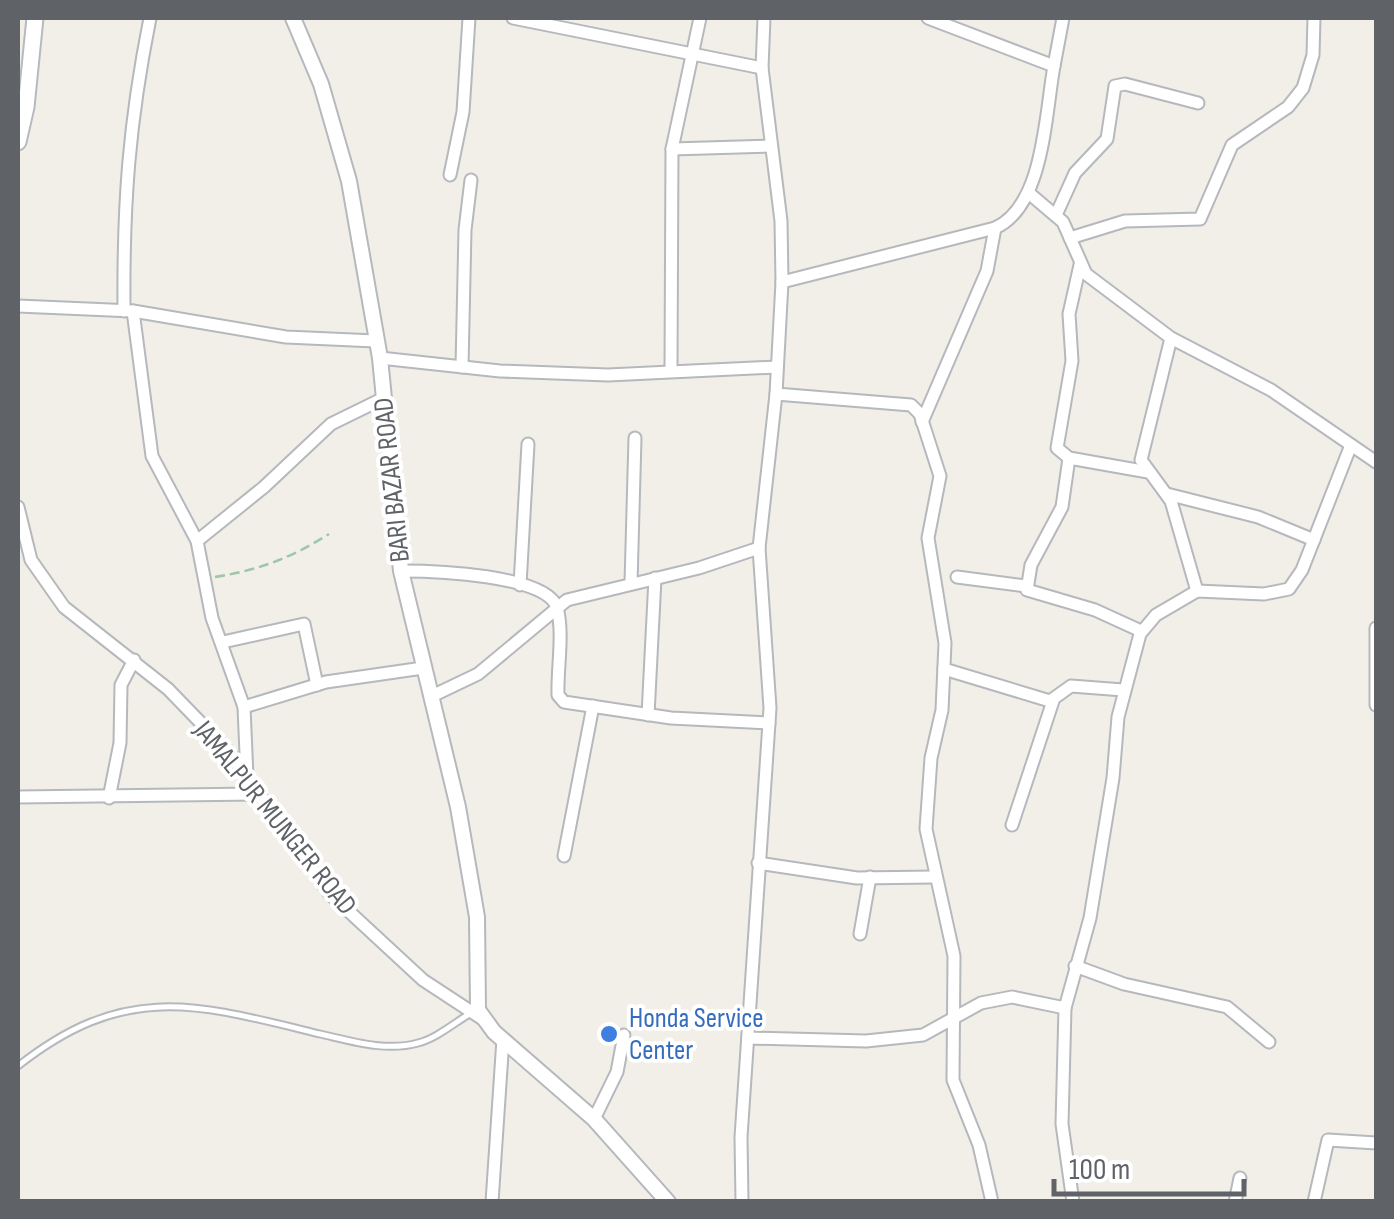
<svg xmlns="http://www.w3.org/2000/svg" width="1394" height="1219" viewBox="0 0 1394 1219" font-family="'Sofia Sans Condensed',sans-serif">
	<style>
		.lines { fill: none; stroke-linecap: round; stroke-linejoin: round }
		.service-casing { stroke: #b5b8bc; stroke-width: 9 }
		.minor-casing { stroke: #b5b8bc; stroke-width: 15 }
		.tertiary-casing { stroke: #b5b8bc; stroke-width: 18 }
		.secondary-casing { stroke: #b6babf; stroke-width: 19 }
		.path { stroke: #9cc7a9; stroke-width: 2.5; stroke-dasharray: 10 5; stroke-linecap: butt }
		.service { stroke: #fff; stroke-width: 5 }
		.minor { stroke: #fff; stroke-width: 11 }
		.tertiary { stroke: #fff; stroke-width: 14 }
		.secondary { stroke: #fff; stroke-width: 15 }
		.shop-dot { fill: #3f7fe0; stroke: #fff; stroke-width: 4 }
		.labels { text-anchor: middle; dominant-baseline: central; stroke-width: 8; stroke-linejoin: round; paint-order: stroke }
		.street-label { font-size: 28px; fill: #5f6368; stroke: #fff }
		.shop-label { font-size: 28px; fill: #366cbe; stroke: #fff; text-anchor: start }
	</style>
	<rect width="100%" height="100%" fill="#f1efe8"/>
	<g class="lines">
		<g class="service-casing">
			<path id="service" d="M18 1066C126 981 197 1004 320 1034 351 1041 386 1052 418 1043 437 1038 454 1023 471 1013"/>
		</g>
		<g class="minor-casing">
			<g id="minor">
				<polyline points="513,18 762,68"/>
				<polyline points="1054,66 1063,18"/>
				<polyline points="672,149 770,146"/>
				<polyline points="450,175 463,112 469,18"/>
				<polyline points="1030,194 1063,222 1086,274 1171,338 1271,390 1376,462"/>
				<polyline points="1056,215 1075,173 1107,139 1115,86 1125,84 1198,103"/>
				<polyline points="1070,238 1125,221 1200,219 1232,145 1288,107 1303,88 1313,55 1314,18"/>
				<polyline points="1080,265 1069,314 1072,361 1057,448 1069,458 1148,472"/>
				<path d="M782 282 995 228C1044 206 1045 115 1054 66L928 18"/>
				<polyline points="18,306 133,311 286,337 375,341"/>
				<path d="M124 311C123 203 129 123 150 18"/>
				<polyline points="133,311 152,456 197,541 212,618 244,707 247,777"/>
				<polyline points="1171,338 1141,460 1171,501 1197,591"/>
				<polyline points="380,358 500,371 608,375 777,367"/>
				<polyline points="462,367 465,230 471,180"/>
				<polyline points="671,370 672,149 700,18"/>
				<polyline points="776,394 911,405 920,414 940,476 928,538 945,643 942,710 931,758 926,829 954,956 953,1080 979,1145 992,1202"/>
				<polyline points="922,422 987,271 995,228"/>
				<polyline points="1069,458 1062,507 1031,565 1027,590 1095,610 1141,631"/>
				<polyline points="1167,494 1258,517 1314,540"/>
				<polyline points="18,507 31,560 64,607 168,689 230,753 329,893 423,980 484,1020"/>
				<polyline points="197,541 264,487 331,424 384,398"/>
				<path d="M401 571C430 571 548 574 557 608 564 633 557 669 558 695L564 702 671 718 769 723"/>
				<polyline points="957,577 1026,586"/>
				<polyline points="631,583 635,438"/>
				<polyline points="520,585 528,444"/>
				<polyline points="1376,628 1376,705"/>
				<polyline points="223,642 304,624 317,685"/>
				<polyline points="944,669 1050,701 1071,686 1123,690"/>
				<polyline points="432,696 478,674 567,600 699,568 759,548"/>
				<polyline points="244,707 326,682 423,668"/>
				<polyline points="648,715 655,578"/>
				<polyline points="18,797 257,794"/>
				<polyline points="109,798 120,743 121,685 134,660"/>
				<polyline points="1012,825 1053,701"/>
				<polyline points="564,856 593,706"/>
				<polyline points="758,863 857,878 934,877"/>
				<polyline points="860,934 870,877"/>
				<polyline points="1075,966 1124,984 1227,1007 1269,1042"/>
				<polyline points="748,1038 866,1041 923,1035 981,1003 1012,997 1065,1008"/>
				<polyline points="594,1119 617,1072 624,1035"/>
				<polyline points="492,1202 503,1039"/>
				<polyline points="742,1202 741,1137 770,708 759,548 776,394 782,282 781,221 762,68 764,18"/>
				<polyline points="1073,1202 1062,1124 1065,1008 1090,918 1113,778 1118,717 1140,634 1156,615 1197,591 1264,594 1289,589 1302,570 1351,445"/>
				<polyline points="1235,1202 1240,1178"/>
				<polyline points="1314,1202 1328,1140 1376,1143"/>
			</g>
		</g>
		<g class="tertiary-casing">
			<polyline id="tertiary" points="293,18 321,84 349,181 380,358 401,571 458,807 477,917 478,1010 494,1032 594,1119 668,1202"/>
		</g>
		<g class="secondary-casing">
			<polyline id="secondary" points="18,142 26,107 35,18"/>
		</g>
		<path class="path" d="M215 577C259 570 291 558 329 534"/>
		<use href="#service" class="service"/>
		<use href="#minor" class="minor"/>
		<use href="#tertiary" class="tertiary"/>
		<use href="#secondary" class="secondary"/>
	</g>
	<circle class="shop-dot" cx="609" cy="1034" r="10"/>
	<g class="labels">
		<g class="street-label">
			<text transform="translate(392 480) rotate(-96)">BARI BAZAR ROAD</text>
			<text transform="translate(275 818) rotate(51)">JAMALPUR MUNGER ROAD</text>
		</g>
		<g class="shop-label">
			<text x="629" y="1018">Honda Service<tspan x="629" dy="32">Center</tspan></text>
		</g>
	</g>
	<rect width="1394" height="1219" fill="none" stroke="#5f6368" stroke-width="40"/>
	<path d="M1054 1179v15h190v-15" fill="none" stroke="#5f6368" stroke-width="5"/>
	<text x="1069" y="1179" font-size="30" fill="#5f6368" stroke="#ffffff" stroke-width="8" paint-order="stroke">100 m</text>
</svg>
